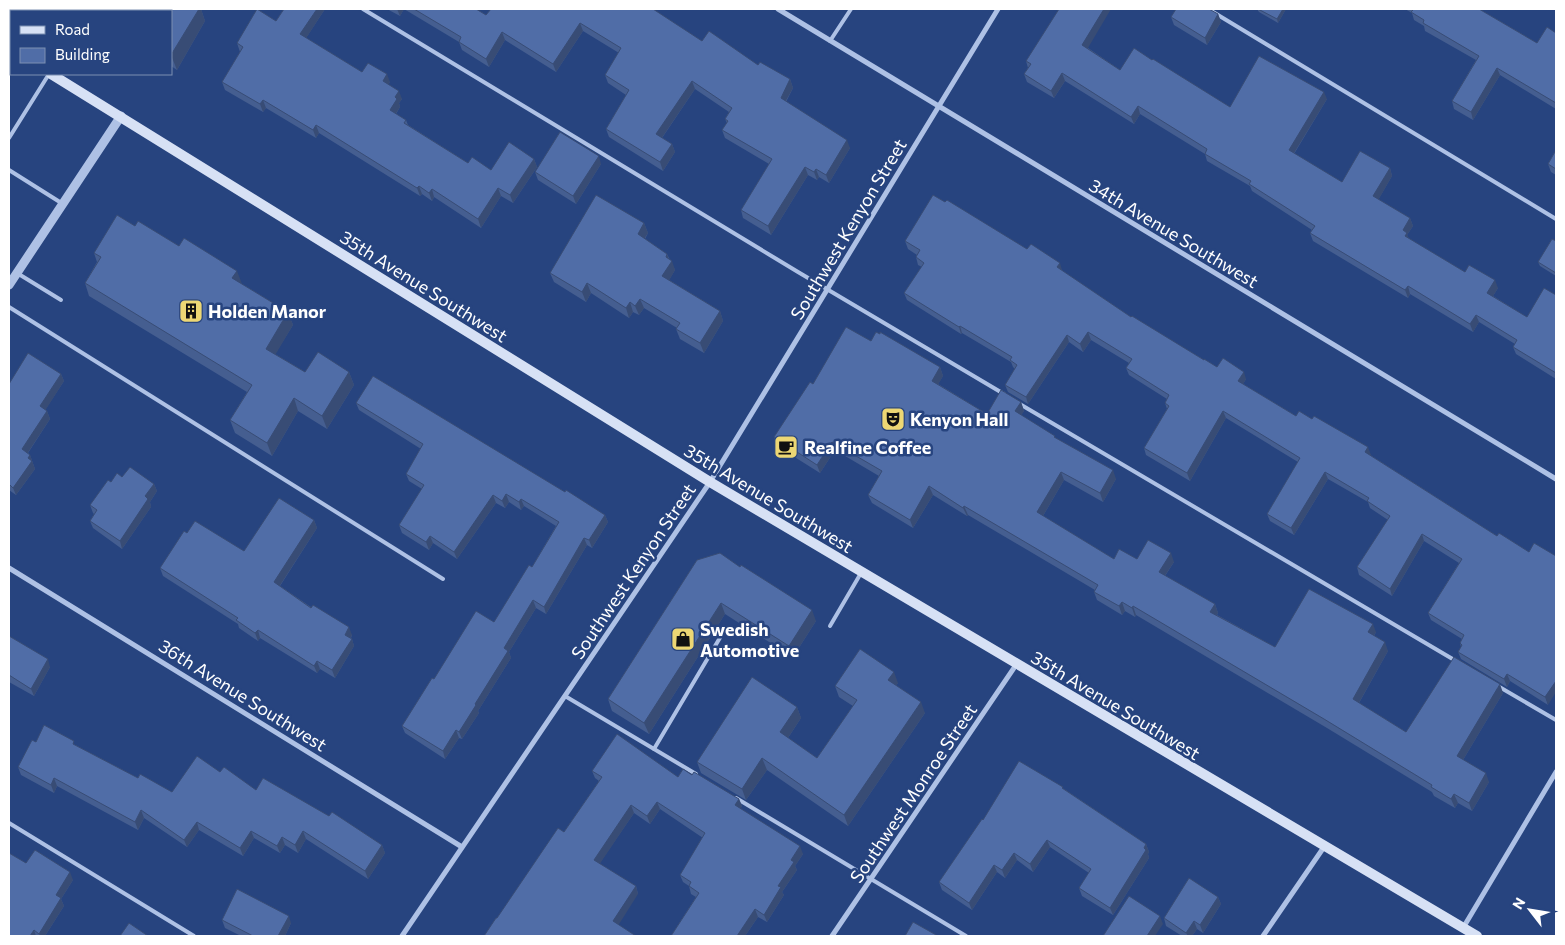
<svg xmlns="http://www.w3.org/2000/svg" width="1565" height="945" viewBox="0 0 1565 945" font-family="Commissioner,sans-serif">
	<style>
		.lines { fill: none; stroke-linecap: round; stroke-linejoin: round }
		.service { stroke: #aec1e5; stroke-width: 4 }
		.minor { stroke: #aec1e5; stroke-width: 5 }
		.tertiary { stroke: #aec1e5; stroke-width: 9 }
		.secondary { stroke: #d7e1f5; stroke-width: 10 }
		.wall { fill: #455e90 }
		.shaded-wall { fill: #384c75 }
		.building { fill: #506da7; stroke: #384c75 }
		.labels { text-anchor: middle; dominant-baseline: central; stroke-width: 5; stroke-linejoin: round; paint-order: stroke }
		.street-label { font-size: 18px; fill: #fff; stroke: #27447f }
		.poi-label { font-size: 18px; font-weight: bold; fill: #fff; stroke: #27447f; text-anchor: start }
	</style>
	<rect width="100%" height="100%" fill="#27447f"/>
	<g class="lines">
		<g class="service">
			<polyline points="363,9 798,272 1004,394"/>
			<polyline points="1208,9 1556,219"/>
			<polyline points="830,41 851,9"/>
			<polyline points="9,138 49,74"/>
			<polyline points="9,170 63,204"/>
			<polyline points="17,273 61,300"/>
			<polyline points="9,307 443,579"/>
			<polyline points="1018,403 1456,661"/>
			<polyline points="830,626 861,573"/>
			<polyline points="1496,685 1556,720"/>
			<polyline points="565,696 696,774"/>
			<polyline points="654,749 721,636"/>
			<polyline points="736,798 966,936"/>
			<polyline points="9,823 194,936"/>
		</g>
		<g class="minor">
			<polyline points="778,9 1556,479"/>
			<polyline points="9,568 462,847"/>
			<polyline points="1463,928 1556,772"/>
			<polyline points="402,936 710,482 998,9"/>
			<polyline points="832,936 1016,665"/>
			<polyline points="1263,936 1324,847"/>
		</g>
		<polyline class="tertiary" points="9,285 121,116"/>
		<g class="secondary">
			<polyline points="9,48 11,49"/>
			<polyline points="51,74 710,482 1477,936"/>
		</g>
	</g>
	<g class="wall">
		<polygon points="74,9 201,9 205,21 177,70 171,66 171,11 74,11"/>
		<polygon points="284,9 325,9 306,38 362,72 390,82 388,85 402,99 399,103 400,107 396,114 406,120 408,125 468,163 491,170 534,159 537,167 513,203 501,196 481,228 434,197 432,201 422,194 420,196 319,133 316,138 266,108 263,112 225,90 222,82 240,52 237,43 276,21"/>
		<polygon points="387,9 476,9 486,15 491,9 702,41 758,65 790,79 793,88 786,102 850,148 829,183 819,177 817,180 808,175 771,235 743,218 741,210 769,164 725,138 722,130 727,123 725,119 729,112 695,89 662,138 672,144 675,152 663,171 609,137 606,129 626,95 608,83 605,75 619,53 583,31 556,72 505,40 489,67 462,50 459,42 404,9 400,16"/>
		<polygon points="1257,9 1286,9 1278,23 1259,12"/>
		<polygon points="1405,9 1479,9 1537,43 1556,33 1556,109 1500,75 1473,120 1454,109 1452,101 1476,60 1425,31 1424,26 1414,20 1412,13"/>
		<polygon points="1218,14 1221,22 1207,45 1174,25 1171,17"/>
		<polygon points="1088,48 1120,70 1152,60 1230,107 1327,99 1294,154 1342,182 1390,168 1392,176 1378,200 1410,218 1413,226 1407,235 1409,239 1465,272 1498,288 1493,296 1527,317 1556,295 1556,379 1516,354 1513,347 1515,344 1479,322 1473,332 1410,294 1408,298 1313,241 1310,233 1312,230 1252,191 1250,186 1207,161 1205,154 1140,114 1134,124 1065,81 1054,98 1027,82 1024,74 1028,68 1026,61"/>
		<polygon points="1556,150 1556,175 1551,172 1548,164"/>
		<polygon points="601,164 576,204 538,180 535,172"/>
		<polygon points="644,223 648,233 645,239 667,254 675,270 669,280 720,311 723,321 704,353 680,339 676,329 677,328 644,308 639,315 633,312 629,318 591,293 586,302 554,282 550,273"/>
		<polygon points="135,226 241,284 288,312 293,325 275,354 305,372 349,372 354,385 327,429 298,411 272,456 235,433 230,420 247,392 89,296 85,283 97,262 94,253"/>
		<polygon points="905,241 1027,249 1062,270 1062,271 1131,317 1204,360 1217,367 1246,379 1243,384 1296,416 1371,455 1370,455 1497,536 1548,705 1510,681 1507,687 1461,659 1458,652 1461,647 1460,643 1462,639 1431,620 1428,613 1459,563 1424,541 1392,596 1359,575 1357,567 1388,520 1370,508 1368,502 1328,479 1294,535 1270,521 1267,514 1298,462 1226,418 1190,481 1146,455 1144,448 1167,409 1165,403 1167,399 1129,375 1126,368 1129,363 1091,340 1083,352 1069,342 1028,404 1008,392 1005,385 1015,369 1013,367 1011,362 962,333 961,334 907,300 904,293 922,267 918,265 916,257 917,255 908,249"/>
		<polygon points="1556,241 1556,276 1540,266 1538,262"/>
		<polygon points="871,341 940,367 943,376 938,384 987,414 1021,402 1024,411 1021,415 1116,479 1103,502 1064,480 1043,516 1114,559 1174,562 1165,576 1215,604 1218,613 1217,615 1275,647 1376,632 1374,636 1388,651 1359,703 1406,732 1503,693 1463,760 1489,782 1472,811 1458,803 1455,808 1434,796 1432,792 1327,728 1136,615 1135,617 1125,611 1122,615 1097,600 1094,592 1095,590 968,515 967,516 933,495 913,528 872,503 868,495 879,476 835,450 820,473 777,446 774,437 813,384"/>
		<polygon points="61,374 64,381 45,410 47,411 50,419 28,453 30,455 35,469 16,495 9,490 9,384"/>
		<polygon points="356,403 565,492 605,515 608,522 592,548 587,545 546,614 536,608 509,652 511,658 478,711 479,713 462,739 459,738 445,759 405,733 402,726 434,679 494,622 532,567 556,526 524,506 521,510 509,502 505,508 496,503 457,559 433,543 429,550 402,533 399,525 422,489 409,481 406,474 421,449 359,410"/>
		<polygon points="122,477 154,484 157,491 150,502 151,507 122,549 93,528 90,521 94,514 93,513 90,505 111,482"/>
		<polygon points="314,520 317,528 280,586 352,635 351,638 352,639 354,646 335,678 320,669 317,673 260,638 258,641 239,628 238,624 163,576 160,568 187,533 244,551"/>
		<polygon points="697,560 816,621 793,657 725,614 649,734 612,711 608,699"/>
		<polygon points="9,636 50,667 34,696 9,682"/>
		<polygon points="898,683 896,685 925,713 848,826 767,770 746,800 701,773 697,762 797,707 801,718 788,738 817,758 853,706 839,697 835,686"/>
		<polygon points="75,745 138,778 172,792 220,772 256,790 329,816 382,845 385,853 368,879 306,839 298,853 285,845 280,853 254,838 243,856 199,830 187,847 144,818 138,830 57,786 54,793 21,775 18,767"/>
		<polygon points="592,771 678,777 692,775 739,799 742,806 740,809 803,854 795,866 797,870 782,892 784,895 767,922 758,917 745,936 671,936 696,897 691,894 689,886 683,882 680,875 703,838 660,809 650,824 634,813 599,864 636,886 638,894 497,918 564,832 599,781 595,778"/>
		<polygon points="1064,789 1146,844 1149,852 1148,854 1149,858 1113,915 1082,896 1079,888 1089,873 1050,847 1033,872 1017,860 1005,878 997,872 972,910 942,890 939,882 983,820"/>
		<polygon points="26,863 73,880 61,899 64,906 45,936 9,936"/>
		<polygon points="1218,897 1221,904 1203,933 1197,929 1192,936 1182,936 1166,926 1164,918"/>
		<polygon points="222,920 291,923 285,936 241,936 225,928"/>
	</g>
	<g class="shaded-wall">
		<polygon points="199,9 201,9 205,21 177,70 171,55"/>
		<polygon points="317,9 325,9 303,43 300,34"/>
		<polygon points="397,9 404,9 400,16"/>
		<polygon points="1104,9 1111,9 1085,53 1082,45"/>
		<polygon points="1283,9 1286,9 1278,23 1277,19"/>
		<polygon points="1218,14 1221,22 1207,45 1205,38"/>
		<polygon points="580,23 583,31 556,72 553,64"/>
		<polygon points="502,32 505,40 489,67 486,59"/>
		<polygon points="1497,68 1500,75 1473,120 1471,112"/>
		<polygon points="1062,73 1065,81 1054,98 1051,91"/>
		<polygon points="387,74 390,82 386,89 383,81"/>
		<polygon points="790,79 793,88 783,106 781,98"/>
		<polygon points="692,81 695,89 659,142 656,134"/>
		<polygon points="399,91 402,99 399,103 400,107 393,118 390,110 395,97"/>
		<polygon points="1324,92 1327,99 1291,158 1289,150"/>
		<polygon points="263,100 266,108 263,112 260,104"/>
		<polygon points="1138,106 1140,114 1134,124 1131,117"/>
		<polygon points="316,125 319,133 316,138 313,130"/>
		<polygon points="847,140 850,148 829,183 826,175"/>
		<polygon points="672,144 675,152 663,171 660,162"/>
		<polygon points="599,156 601,164 576,204 573,196"/>
		<polygon points="534,159 537,167 513,203 510,195"/>
		<polygon points="805,167 808,175 771,235 768,226"/>
		<polygon points="1390,168 1392,176 1376,204 1373,196"/>
		<polygon points="816,169 819,177 817,180 814,172"/>
		<polygon points="419,186 422,194 420,196 417,188"/>
		<polygon points="498,188 501,196 481,228 478,219"/>
		<polygon points="432,189 434,197 432,201 429,193"/>
		<polygon points="1410,218 1413,226 1407,235 1410,240 1407,244 1403,230"/>
		<polygon points="644,223 648,233 641,244 638,234"/>
		<polygon points="667,254 670,263 672,261 675,270 666,286 662,276 666,257"/>
		<polygon points="1060,263 1062,270 1059,274 1057,267"/>
		<polygon points="237,271 242,284 232,278"/>
		<polygon points="1495,280 1498,288 1490,301 1487,293"/>
		<polygon points="587,283 591,293 586,302 582,292"/>
		<polygon points="1408,286 1410,294 1408,298 1405,290"/>
		<polygon points="640,299 644,308 639,315 635,306"/>
		<polygon points="630,302 633,312 629,318 626,308"/>
		<polygon points="720,311 723,321 704,353 700,343"/>
		<polygon points="288,312 293,325 271,362 266,349"/>
		<polygon points="1476,315 1479,322 1473,332 1470,324"/>
		<polygon points="960,326 962,333 961,334 959,327"/>
		<polygon points="1088,332 1091,340 1083,352 1080,344"/>
		<polygon points="1067,335 1069,342 1028,404 1026,397"/>
		<polygon points="940,367 943,376 935,390 932,381"/>
		<polygon points="349,372 354,385 327,429 322,416"/>
		<polygon points="1244,372 1246,379 1241,388 1238,381"/>
		<polygon points="61,374 64,381 43,414 40,406"/>
		<polygon points="294,398 298,411 272,456 267,443"/>
		<polygon points="1021,402 1024,411 1018,420 1015,411"/>
		<polygon points="47,411 50,419 25,457 22,449"/>
		<polygon points="1223,411 1226,418 1190,481 1187,473"/>
		<polygon points="832,442 835,450 820,473 817,465"/>
		<polygon points="1368,447 1371,455 1368,459 1365,452"/>
		<polygon points="30,455 35,469 16,495 13,488 28,458"/>
		<polygon points="1113,470 1116,479 1103,502 1100,493"/>
		<polygon points="1061,472 1064,480 1040,521 1037,512"/>
		<polygon points="1325,472 1328,479 1294,535 1291,528"/>
		<polygon points="154,484 157,491 150,502 151,507 122,549 120,541 145,496"/>
		<polygon points="929,486 933,495 913,528 910,520"/>
		<polygon points="506,494 509,502 505,508 502,501"/>
		<polygon points="493,495 496,503 457,559 454,552"/>
		<polygon points="521,499 524,506 521,510 519,502"/>
		<polygon points="964,506 968,515 967,516 963,508"/>
		<polygon points="605,515 608,522 592,548 589,540"/>
		<polygon points="314,520 317,528 277,590 274,582"/>
		<polygon points="1422,534 1424,541 1392,596 1390,589"/>
		<polygon points="430,536 433,543 429,550 426,542"/>
		<polygon points="584,538 587,545 546,614 544,607"/>
		<polygon points="1171,553 1174,562 1162,580 1159,572"/>
		<polygon points="533,600 536,608 509,652 511,658 478,711 479,713 462,739 459,732 475,704 504,648"/>
		<polygon points="1122,602 1125,611 1122,615 1119,606"/>
		<polygon points="721,603 725,614 649,734 644,723"/>
		<polygon points="1215,604 1218,613 1213,620 1210,612"/>
		<polygon points="1133,606 1136,615 1135,617 1132,608"/>
		<polygon points="812,610 816,621 793,657 789,646"/>
		<polygon points="1373,624 1376,632 1371,641 1368,632"/>
		<polygon points="349,627 352,635 348,643 345,635"/>
		<polygon points="258,630 260,638 258,641 255,633"/>
		<polygon points="352,639 354,646 335,678 332,670"/>
		<polygon points="1385,642 1388,651 1356,708 1353,699"/>
		<polygon points="48,659 50,667 34,696 31,689"/>
		<polygon points="317,661 320,669 317,673 314,666"/>
		<polygon points="894,672 898,683 892,691 888,680"/>
		<polygon points="1507,674 1510,681 1507,687 1504,679"/>
		<polygon points="1556,681 1556,692 1548,705 1545,697"/>
		<polygon points="1500,684 1503,693 1460,765 1457,756"/>
		<polygon points="921,702 925,713 848,826 844,815"/>
		<polygon points="797,707 801,718 784,744 780,732"/>
		<polygon points="456,730 459,738 445,759 443,751"/>
		<polygon points="762,758 767,770 746,800 742,789"/>
		<polygon points="1486,773 1489,782 1472,811 1469,803"/>
		<polygon points="54,778 57,786 54,793 51,785"/>
		<polygon points="1454,794 1458,803 1455,808 1451,799"/>
		<polygon points="739,799 742,806 738,813 735,805"/>
		<polygon points="657,802 660,809 650,824 647,816"/>
		<polygon points="631,805 634,813 597,868 594,860"/>
		<polygon points="141,810 144,818 138,830 135,822"/>
		<polygon points="197,822 199,830 187,847 184,840"/>
		<polygon points="251,831 254,838 243,856 240,848"/>
		<polygon points="303,831 306,839 298,853 295,845"/>
		<polygon points="282,837 285,845 280,853 277,846"/>
		<polygon points="1047,840 1050,847 1033,872 1030,864"/>
		<polygon points="1146,844 1149,852 1148,854 1149,858 1113,915 1110,908"/>
		<polygon points="382,845 385,853 368,879 365,871"/>
		<polygon points="800,846 803,854 795,866 797,870 782,892 784,895 767,922 764,915 791,860"/>
		<polygon points="1014,853 1017,860 1005,878 1002,870"/>
		<polygon points="994,865 997,872 972,910 969,903"/>
		<polygon points="70,872 73,880 61,899 64,906 45,936 40,936 39,934 56,895"/>
		<polygon points="636,886 638,894 616,929 613,921"/>
		<polygon points="1218,897 1221,904 1203,933 1200,925"/>
		<polygon points="755,909 758,917 745,936 737,936"/>
		<polygon points="289,916 291,923 285,936 278,936"/>
		<polygon points="1160,916 1163,924 1155,936 1147,936"/>
		<polygon points="1194,921 1197,929 1192,936 1188,936 1186,933"/>
		<polygon points="34,930 36,936 30,936"/>
	</g>
	<g class="building">
		<polygon points="87,9 199,9 171,55 171,11 91,11"/>
		<polygon points="257,9 276,21 284,9 317,9 300,34 362,72 368,63 387,74 383,81 399,91 395,97 397,99 390,110 406,120 404,123 468,163 472,157 491,170 509,142 534,159 510,195 498,188 478,219 432,189 429,193 419,186 417,188 316,125 313,130 263,100 260,104 222,82 243,47 237,43"/>
		<polygon points="414,9 476,9 486,15 491,9 653,9 702,41 709,31 758,65 760,62 790,79 781,98 847,140 826,175 816,169 814,172 805,167 768,226 741,210 772,159 722,130 728,121 725,119 732,108 692,81 656,134 672,144 660,162 606,129 629,90 605,75 621,48 580,23 553,64 502,32 486,59 459,42 461,37"/>
		<polygon points="1059,9 1104,9 1082,45 1120,70 1134,48 1152,60 1153,59 1230,107 1259,56 1324,92 1289,150 1342,182 1360,151 1390,168 1373,196 1410,218 1403,230 1407,233 1405,236 1465,272 1469,265 1495,280 1487,293 1527,317 1544,288 1556,295 1556,373 1513,347 1517,340 1476,315 1470,324 1408,286 1405,290 1310,233 1315,226 1249,184 1251,181 1205,154 1207,149 1138,106 1131,117 1062,73 1051,91 1024,74 1031,64 1026,61"/>
		<polygon points="1176,9 1209,9 1218,14 1205,38 1171,17"/>
		<polygon points="1258,9 1283,9 1277,19"/>
		<polygon points="1414,9 1479,9 1537,43 1547,27 1556,33 1556,103 1497,68 1471,112 1452,101 1479,56 1423,23 1424,20 1411,12"/>
		<polygon points="560,132 599,156 573,196 535,172"/>
		<polygon points="1556,150 1556,169 1548,164"/>
		<polygon points="596,195 644,223 638,234 667,254 666,257 672,261 662,276 720,311 700,343 676,329 680,323 640,299 635,306 630,302 626,308 587,283 582,292 550,273"/>
		<polygon points="933,195 945,202 947,200 1027,249 1031,244 1060,263 1057,267 1131,317 1132,316 1204,360 1204,359 1217,367 1223,358 1244,372 1238,381 1296,416 1299,411 1312,419 1314,416 1368,447 1365,452 1497,536 1499,533 1529,552 1534,543 1556,556 1556,681 1545,697 1507,674 1504,679 1458,652 1462,645 1460,643 1464,635 1428,613 1462,559 1422,534 1390,589 1357,567 1390,516 1367,501 1369,498 1325,472 1291,528 1267,514 1300,458 1223,411 1187,473 1144,448 1169,406 1165,403 1169,395 1126,368 1132,359 1088,332 1080,344 1067,335 1026,397 1005,385 1017,365 1010,360 1012,357 960,326 959,327 904,293 924,263 916,257 920,250 905,241"/>
		<polygon points="117,215 135,226 138,221 179,246 184,238 237,271 232,278 288,312 266,349 305,372 318,352 349,372 322,416 294,398 267,443 230,420 252,385 85,283 101,257 94,253"/>
		<polygon points="1552,239 1556,241 1556,273 1538,262"/>
		<polygon points="846,327 871,341 876,332 880,334 880,332 940,367 932,381 987,414 1001,390 1021,402 1015,411 1055,436 1054,437 1113,470 1100,493 1061,472 1037,512 1114,559 1119,549 1137,559 1148,540 1171,553 1159,572 1215,604 1210,612 1275,647 1309,589 1373,624 1368,632 1385,642 1353,699 1406,732 1454,657 1500,684 1457,756 1486,773 1469,803 1454,794 1451,799 1431,787 1432,785 1324,719 1133,606 1132,608 1122,602 1119,606 1094,592 1098,585 964,506 963,508 929,486 910,520 868,495 882,471 832,442 817,465 774,437 810,382 813,384"/>
		<polygon points="28,353 61,374 40,406 47,411 22,449 30,455 28,458 32,461 13,488 9,484 9,384"/>
		<polygon points="373,376 565,492 566,490 605,515 589,540 584,538 544,607 533,600 504,648 508,651 475,704 476,705 459,732 456,730 443,751 402,726 432,678 434,679 476,611 494,622 529,565 532,567 559,522 521,499 519,502 506,494 502,501 493,495 454,552 430,536 426,542 399,525 424,485 406,474 423,444 356,403"/>
		<polygon points="130,467 154,484 145,496 148,499 120,541 90,521 97,510 90,505 108,480 111,482 117,473 122,477"/>
		<polygon points="279,498 314,520 274,582 311,608 313,605 349,627 345,635 352,639 332,670 317,661 314,666 258,630 255,633 236,620 238,618 160,568 184,531 187,533 195,521 244,551"/>
		<polygon points="720,553 740,567 741,565 812,610 789,646 721,603 644,723 608,699 697,560"/>
		<polygon points="9,636 48,659 31,689 9,675"/>
		<polygon points="860,649 894,672 888,680 921,702 844,815 762,758 742,789 697,762 752,677 797,707 780,732 817,758 857,700 835,686"/>
		<polygon points="44,725 74,741 73,744 138,778 140,774 172,792 197,756 220,772 224,767 256,790 263,778 329,816 332,812 382,845 365,871 303,831 295,845 282,837 277,846 251,831 240,848 197,822 184,840 141,810 135,822 54,778 51,785 18,767 32,740 36,742"/>
		<polygon points="617,734 678,777 683,769 692,775 694,772 739,799 735,805 800,846 791,860 794,862 778,886 781,887 764,915 755,909 737,936 671,936 699,893 689,886 691,882 680,875 705,833 657,802 647,816 631,805 594,860 636,886 613,921 636,936 484,936 496,918 497,918 558,828 564,832 602,777 592,771"/>
		<polygon points="1019,761 1063,787 1062,788 1146,844 1144,848 1146,850 1110,908 1079,888 1091,869 1047,840 1030,864 1014,853 1002,870 994,865 969,903 939,882 982,819 983,820"/>
		<polygon points="35,850 70,872 56,895 61,898 39,934 34,930 30,936 9,936 9,853 26,863"/>
		<polygon points="1189,878 1218,897 1200,925 1194,921 1186,933 1164,918"/>
		<polygon points="237,889 289,916 278,936 253,936 222,920"/>
		<polygon points="1129,896 1160,916 1147,936 1103,936"/>
		<polygon points="913,922 938,936 905,936"/>
		<polygon points="129,923 148,936 120,936"/>
	</g>
	<defs>
		<g id="building-square" transform="scale(1.25)"><rect x="-9" y="-9" width="18" height="18" rx="4" fill="#edd774" stroke="#27447f"/><path d="M-4-6H4V6H1V3H-1V6H-4ZM-2.5-4.3h1.7v1.8h-1.7ZM.8-4.3h1.7v1.8H.8ZM-2.5-1h1.7V.8h-1.7ZM.8-1h1.7V.8H.8Z" fill="#111"/></g>
		<g id="theatre-square" transform="scale(1.25)"><rect x="-9" y="-9" width="18" height="18" rx="4" fill="#edd774" stroke="#27447f"/><path d="M-5-5.5Q0-4 5-5.5V0Q5 5 0 6Q-5 5-5 0ZM-3.3-2.5H-1v1.5H-3.3ZM1-2.5H3.3v1.5H1ZM-2.8 1Q0 5.5 2.8 1Z" fill="#111"/></g>
		<g id="cafe-square" transform="scale(1.25)"><rect x="-9" y="-9" width="18" height="18" rx="4" fill="#edd774" stroke="#27447f"/><path d="M-5.5-4.5H6V0H3Q3 3.5 0 3.5H-2.5Q-5.5 3.5-5.5 0ZM3-3.2v2h1.7v-2ZM-6 4.5H4V6H-6Z" fill="#111"/></g>
		<g id="shop-square" transform="scale(1.25)"><rect x="-9" y="-9" width="18" height="18" rx="4" fill="#edd774" stroke="#27447f"/><path d="M-5-2.5h2.3a2.7 3.5 0 0 1 5.4 0H5L5.5 6h-11ZM-1.5-2.5h3a1.5 2.3 0 0 0-3 0Z" fill="#111"/></g>
	</defs>
	<g fill-rule="evenodd">
		<use href="#building-square" x="191" y="311"/>
		<use href="#theatre-square" x="893" y="419"/>
		<use href="#cafe-square" x="786" y="447"/>
		<use href="#shop-square" x="683" y="639"/>
	</g>
	<g class="labels">
		<g class="street-label">
			<text transform="translate(848 229) rotate(-59)">Southwest Kenyon Street</text>
			<text transform="translate(1174 233) rotate(31)">34th Avenue Southwest</text>
			<text transform="translate(424 286) rotate(32)">35th Avenue Southwest</text>
			<text transform="translate(769 498) rotate(31)">35th Avenue Southwest</text>
			<text transform="translate(633 571) rotate(-56)">Southwest Kenyon Street</text>
			<text transform="translate(243 695) rotate(32)">36th Avenue Southwest</text>
			<text transform="translate(1116 705) rotate(31)">35th Avenue Southwest</text>
			<text transform="translate(913 793) rotate(-56)">Southwest Monroe Street</text>
		</g>
		<g class="poi-label">
			<text x="208" y="311">Holden Manor</text>
			<text x="910" y="419">Kenyon Hall</text>
			<text x="804" y="447">Realfine Coffee</text>
			<text x="700" y="629">Swedish<tspan x="700" dy="21">Automotive</tspan></text>
		</g>
	</g>
	<rect width="1565" height="945" fill="none" stroke="#ffffff" stroke-width="20"/>
	<rect x="10" y="10" width="162" height="65" fill="#27447f" stroke="#7d8fb2"/>
	<rect x="20" y="26" width="25" height="8" fill="#d7e1f5" stroke="#7d8fb2"/>
	<text x="55" y="35" font-size="15" fill="#ffffff">Road</text>
	<rect x="20" y="48" width="25" height="15" fill="#506da7" stroke="#7d8fb2"/>
	<text x="55" y="60" font-size="15" fill="#ffffff">Building</text>
	<g transform="translate(1530 910) rotate(301)" stroke="#27447f" stroke-width="4" paint-order="stroke">
	<path d="M0-4L9 19L0 12L-9 19Z" fill="#ffffff"/>
	<text y="-8" font-size="14" font-weight="bold" text-anchor="middle" fill="#ffffff">N</text>
	</g>
</svg>
